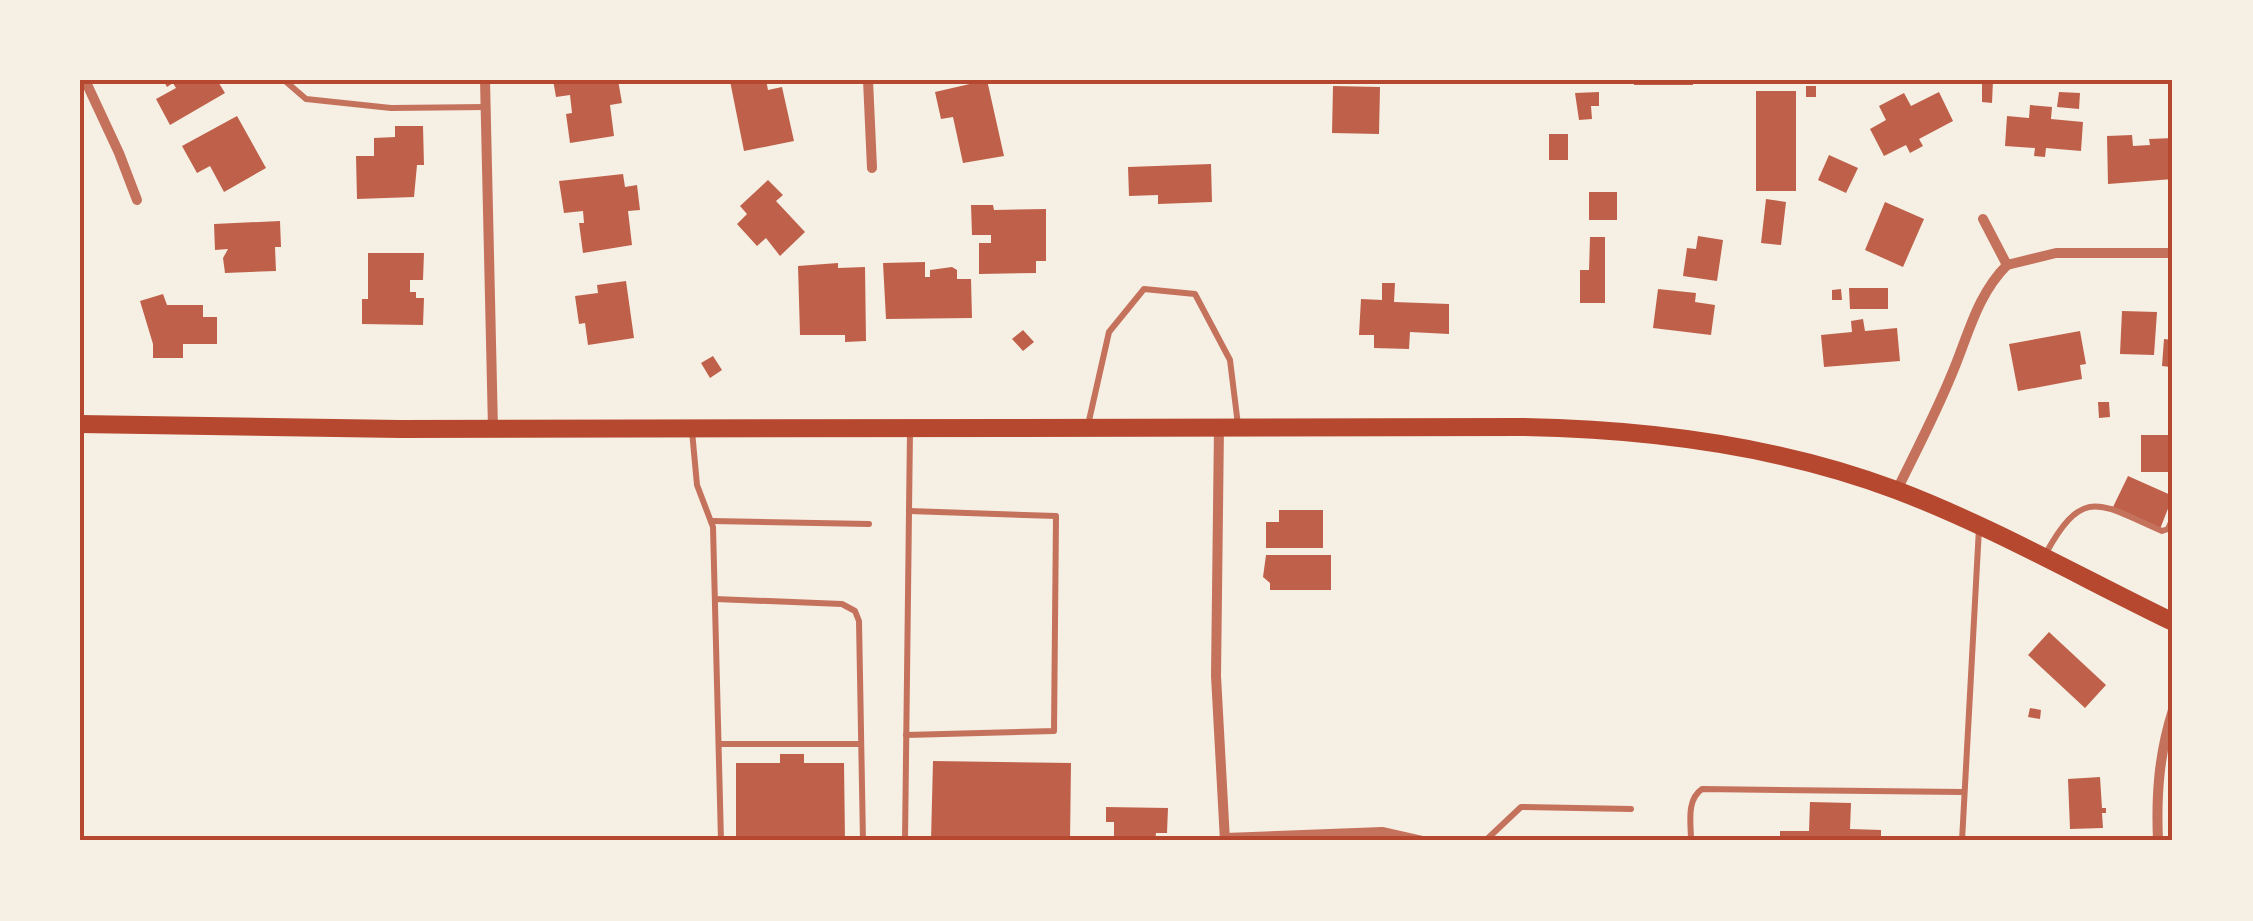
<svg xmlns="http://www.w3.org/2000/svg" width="2253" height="921" viewBox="0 0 2253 921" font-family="Figtree,sans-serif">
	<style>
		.building { fill: #bf614a }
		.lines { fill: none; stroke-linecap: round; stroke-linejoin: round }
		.service { stroke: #c5725c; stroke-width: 6 }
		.minor { stroke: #c5725c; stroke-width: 10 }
		.secondary { stroke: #b5482f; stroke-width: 18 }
		.neatline { fill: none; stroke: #b5482f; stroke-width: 4 }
	</style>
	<rect width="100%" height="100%" fill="#f6efe4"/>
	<g class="building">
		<polygon points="163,80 217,80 225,93 170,125 156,99 176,88 173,83 167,87"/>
		<polygon points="553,80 618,80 622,103 610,105 614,136 570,143 566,114 572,113 570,95 556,97"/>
		<polygon points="734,80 766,80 768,90 782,87 794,141 744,151 730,81"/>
		<polygon points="987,80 1004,156 963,163 953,117 941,119 935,92"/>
		<rect x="1634" y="80" width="59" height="5"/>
		<polygon points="1982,80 1993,81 1992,103 1982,102"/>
		<polygon points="1333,86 1380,87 1379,134 1332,133"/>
		<rect x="1806" y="86" width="10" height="11"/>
		<rect x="1756" y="91" width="40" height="100"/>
		<polygon points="1599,92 1599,106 1591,106 1592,119 1579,120 1575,93"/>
		<polygon points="1939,92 1953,121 1919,139 1923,146 1910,153 1906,145 1884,156 1870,129 1886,120 1879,106 1904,93 1911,106"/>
		<polygon points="2059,92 2080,93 2079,109 2057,107"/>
		<polygon points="2030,105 2052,107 2051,119 2083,122 2081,151 2046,148 2045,157 2034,156 2035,148 2005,146 2007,116 2029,118"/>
		<polygon points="237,116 266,168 224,192 210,166 197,173 182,146"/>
		<polygon points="395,126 423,126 424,165 417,165 414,197 357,199 356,156 374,156 374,138 395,137"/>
		<rect x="1549" y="134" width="19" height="26"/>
		<polygon points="2132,135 2133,146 2150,145 2149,139 2173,138 2173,179 2108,184 2107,136"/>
		<polygon points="1829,155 1858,168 1846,193 1818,180"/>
		<polygon points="1211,164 1212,202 1158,204 1158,195 1129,196 1128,167"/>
		<polygon points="623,174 625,187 637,185 640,210 628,211 632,245 583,253 579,223 584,223 583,211 564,213 559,181"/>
		<polygon points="768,180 783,195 776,201 805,232 780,256 766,238 757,246 737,224 747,214 740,206"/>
		<rect x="1589" y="192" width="28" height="28"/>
		<polygon points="1766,199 1786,202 1781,245 1761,243"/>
		<polygon points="1885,202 1924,219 1903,267 1865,250"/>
		<polygon points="971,205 993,205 994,210 1046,209 1046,261 1036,261 1036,273 979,274 979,243 991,243 991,235 972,235"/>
		<polygon points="280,221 281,247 275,247 276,271 225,273 223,258 228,249 215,250 214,224"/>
		<polygon points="1698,236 1723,240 1717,281 1683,276 1687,248 1696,249"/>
		<polygon points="1590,237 1605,237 1605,303 1580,303 1580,270 1589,270"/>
		<polygon points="368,253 424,253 423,280 410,280 410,292 416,292 416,298 424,298 423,325 362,324 362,299 368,299"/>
		<polygon points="925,262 925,277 930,277 930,270 952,267 957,270 957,279 971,279 972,318 886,319 883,263"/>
		<polygon points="838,263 838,268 865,267 866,341 845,342 845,335 800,335 798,266"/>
		<polygon points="626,281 634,338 588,345 585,323 579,324 575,296 598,293 597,285"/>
		<polygon points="1382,283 1395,283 1394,302 1449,304 1449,334 1410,332 1409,349 1374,348 1374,335 1359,335 1361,299 1382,300"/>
		<polygon points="1849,288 1888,288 1888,309 1850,309"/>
		<polygon points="1658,289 1696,293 1695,302 1715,305 1711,335 1653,328"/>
		<polygon points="1841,289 1842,300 1832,300 1832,290"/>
		<polygon points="163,294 167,305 203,305 203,317 217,317 217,344 183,344 183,358 153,358 153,344 140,301"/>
		<polygon points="2122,311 2157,312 2154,355 2120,354"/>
		<polygon points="1863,319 1865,331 1897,328 1900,361 1824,367 1821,335 1852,332 1851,321"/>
		<polygon points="1023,330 1034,342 1023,351 1012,339"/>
		<polygon points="2080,331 2086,364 2080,365 2082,379 2018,391 2009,344"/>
		<polygon points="2164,339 2173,340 2173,381 2169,380 2170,367 2162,366"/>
		<polygon points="713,356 722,370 710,378 701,363"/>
		<polygon points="2098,402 2109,402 2110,417 2099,418"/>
		<rect x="2141" y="435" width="32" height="37"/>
		<polygon points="2128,476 2173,496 2160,529 2113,507"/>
		<polygon points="1279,510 1323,510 1323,548 1266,548 1266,522 1279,522"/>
		<polygon points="1266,555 1331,555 1331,590 1270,590 1270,583 1263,577"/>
		<polygon points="2049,632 2106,685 2085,708 2028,655"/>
		<polygon points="2030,708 2041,710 2040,719 2028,717"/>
		<polygon points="780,754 804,754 804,763 844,763 845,841 736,841 736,763 780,763"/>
		<polygon points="933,761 1071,763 1070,841 931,841"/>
		<polygon points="2100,777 2102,808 2106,808 2106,813 2102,813 2103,828 2070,829 2068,779"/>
		<polygon points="1810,802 1851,803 1850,829 1881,830 1881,841 1780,841 1780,831 1809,831"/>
		<polygon points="1106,807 1168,808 1167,833 1156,833 1155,841 1114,841 1114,822 1106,822"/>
	</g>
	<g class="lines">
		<g class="service">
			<polyline points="284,80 306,99 391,108 486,107"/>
			<polyline points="1088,425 1109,332 1144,289 1195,294 1230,360 1238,425"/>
			<polyline points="692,431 697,485 713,527 721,841"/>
			<polyline points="712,521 869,524"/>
			<path d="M2046 553C2084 484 2101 505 2162 531L2168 529 2173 518"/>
			<polyline points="715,599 842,604 855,611 859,621 863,841"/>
			<polyline points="906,735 1054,731 1056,516 909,511"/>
			<polyline points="719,744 861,744"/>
			<polyline points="905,841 910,430"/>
			<polyline points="1485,841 1521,807 1631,809"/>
			<path d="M1691 841C1691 823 1686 800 1702 789L1962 792"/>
			<polyline points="1962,841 1979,528"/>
		</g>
		<g class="minor">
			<polyline points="85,80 119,153 137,200"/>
			<polyline points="485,80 493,429"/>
			<polyline points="868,80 872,168"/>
			<polyline points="1983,219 2007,265 2056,253 2173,253"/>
			<polyline points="1219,427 1216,676 1225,841"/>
			<path d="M1897 490C1915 453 1935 415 1951 376 1968 337 1976 296 2007 265"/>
			<polyline points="1225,838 1382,832 1422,841"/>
			<path d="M2158 841C2156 795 2159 754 2173 710"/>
		</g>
		<path class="secondary" d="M80 424 400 429 1521 427C1648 429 1776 445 1896 490 1991 526 2082 578 2173 622"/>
	</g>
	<rect width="2253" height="921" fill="none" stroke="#f6efe4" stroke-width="165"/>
	<rect x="82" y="82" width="2088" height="756" class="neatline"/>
</svg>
